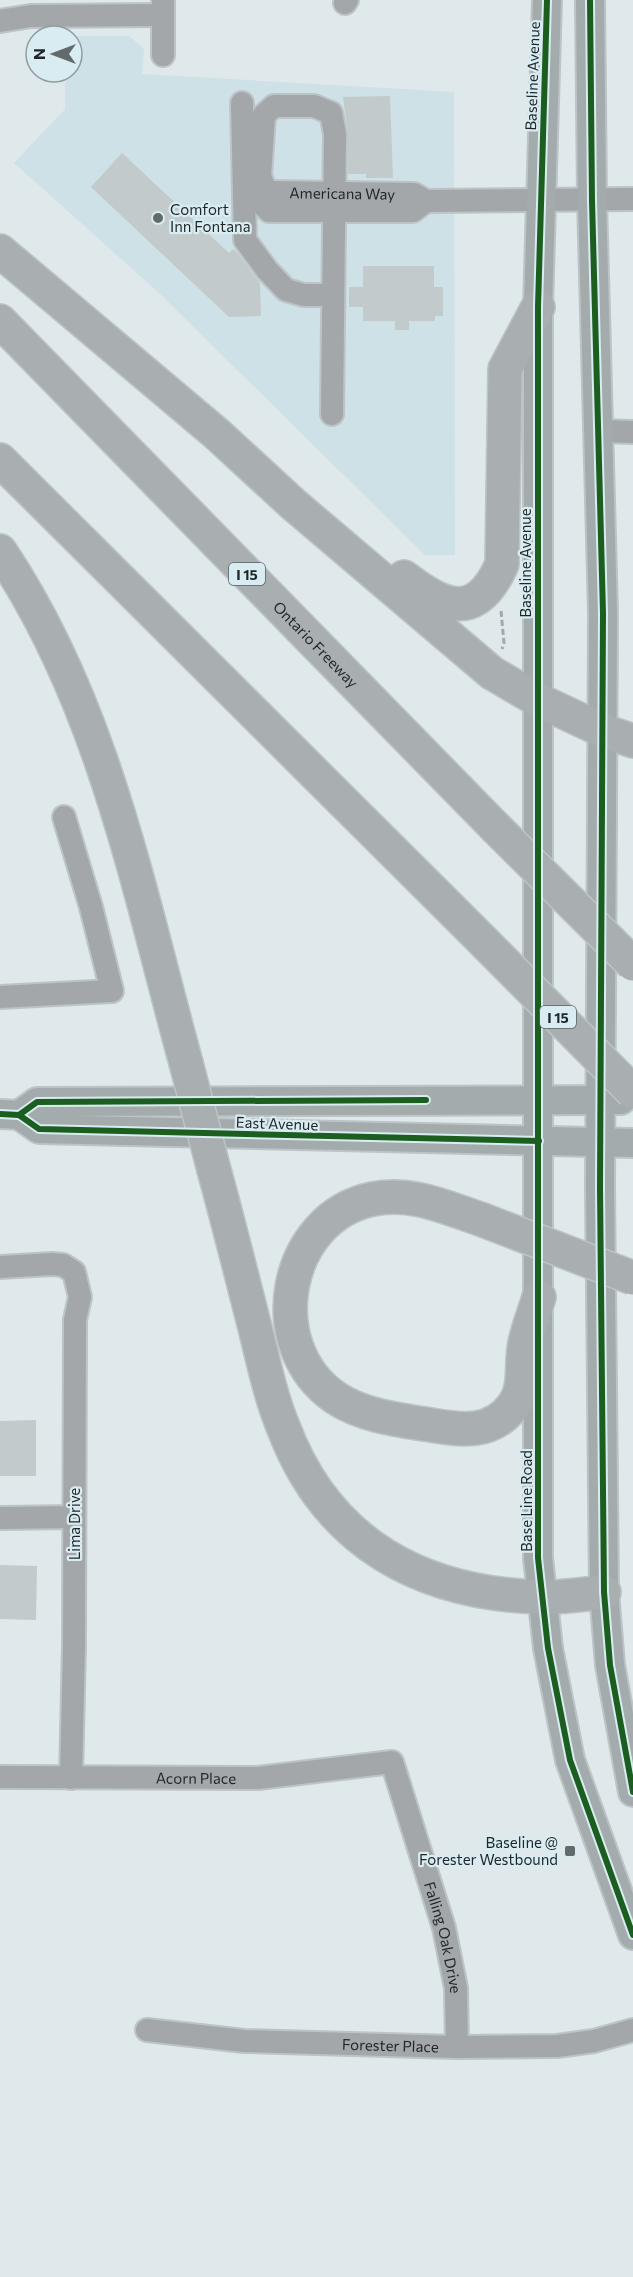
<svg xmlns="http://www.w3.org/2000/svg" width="633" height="2277" viewBox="0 0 633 2277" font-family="Commissioner,sans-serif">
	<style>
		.built { fill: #cde1e6 }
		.building { fill: #c2cacc }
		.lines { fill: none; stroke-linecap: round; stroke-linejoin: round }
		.minor-casing { stroke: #bdc4c7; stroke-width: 26 }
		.major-casing { stroke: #bdc4c7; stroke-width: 32 }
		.highway-casing { stroke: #bdc4c7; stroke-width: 36 }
		.path { stroke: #a3a8aa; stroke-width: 3; stroke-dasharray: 6 3; stroke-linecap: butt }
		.minor { stroke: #a3a7aa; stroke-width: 22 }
		.major { stroke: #a4abac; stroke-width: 28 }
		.highway { stroke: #a9afb1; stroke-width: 33 }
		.highway-bridge-casing { stroke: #bdc4c7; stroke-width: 36; stroke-linecap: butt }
		.highway-bridge { stroke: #a9afb1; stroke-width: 33 }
		.cycleway-casing { stroke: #d9ecf1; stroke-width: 10 }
		.cycleway { stroke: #1b5e20; stroke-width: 6 }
		.poi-dot { fill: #626a6c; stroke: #d9ecf1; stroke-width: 2 }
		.labels { text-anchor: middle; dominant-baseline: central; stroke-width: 4.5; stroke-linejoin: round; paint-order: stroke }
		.shield { fill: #d9ecf1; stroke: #576164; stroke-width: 1.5 }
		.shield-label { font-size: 14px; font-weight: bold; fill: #1f2628 }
		.street-label { font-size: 15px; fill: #1f2628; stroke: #d9ecf1 }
		.poi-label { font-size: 15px; fill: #1f2628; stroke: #d9ecf1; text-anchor: start }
	</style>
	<rect width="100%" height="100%" fill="#dfe8eb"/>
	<polygon class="built" points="72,36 129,36 144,49 142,74 454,92 455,555 425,555 157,291 14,163 65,109 65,72 72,72"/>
	<g class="building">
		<polygon points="390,96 393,178 366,178 366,174 348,174 348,134 343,97"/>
		<polygon points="122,153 229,253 233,249 237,252 260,283 261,316 229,317 91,187"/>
		<polygon points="363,266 434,266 434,287 443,287 443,316 435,316 435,321 409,321 409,330 395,330 395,321 363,321 363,307 349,307 349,287 363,287"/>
		<polygon points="36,1420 36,1476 0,1476 0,1421"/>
		<polygon points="0,1565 37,1566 36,1620 0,1619"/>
	</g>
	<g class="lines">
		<g class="minor-casing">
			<g id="minor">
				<polyline points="163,2 163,55"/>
				<polyline points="345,3 347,0"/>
				<polyline points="0,21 31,16 163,15"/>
				<polyline points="242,103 245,240 267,270 286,290 304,295 333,295"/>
				<polyline points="267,194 260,176 264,115 274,106 314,106 331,113 335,134 332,414"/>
				<polyline points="248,201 260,202 269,211 413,211 426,201"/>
				<path id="s1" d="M260 202 268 192 414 194 426 201 633 199"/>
				<polyline points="600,431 633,432"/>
				<polyline points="0,997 112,991 91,907 64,817"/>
				<polyline points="0,1267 52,1264 63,1265 74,1272 80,1297 75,1320 74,1644 71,1778"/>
				<polyline points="0,1518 74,1517"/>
				<path id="s2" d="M0 1777 258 1778 392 1762 444 1928 456 1988 457 2047"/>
				<path id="s3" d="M147 2030 244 2041 457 2047 557 2046 594 2041 633 2030"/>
			</g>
		</g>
		<g class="major-casing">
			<g id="major">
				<polyline points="547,0 538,307 538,1558 548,1648 570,1760 633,1935"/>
				<polyline points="590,0 592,200 603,613 600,1187 604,1592 610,1665 633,1792"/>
				<polyline points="0,1114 19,1115 39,1129 633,1143"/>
				<polyline points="19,1115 37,1102 621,1100"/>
			</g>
		</g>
		<g class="highway-casing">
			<g id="highway">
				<polyline points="0,251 217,434 293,504 492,673 538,700 604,731 633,741"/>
				<path id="s4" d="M0 321 494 826"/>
				<polyline points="0,460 484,942"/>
				<path d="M0 551C103 704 138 888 186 1063"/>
				<path d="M404 577C445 609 477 621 502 564L505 369 538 307"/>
				<path d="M214 1170C228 1221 241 1273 254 1324 263 1359 270 1396 284 1429 328 1544 422 1594 541 1597 562 1598 584 1594 604 1592"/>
				<path d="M483 1220C447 1208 412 1191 373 1199 283 1217 260 1347 336 1398 363 1416 399 1420 431 1425 462 1430 491 1435 513 1406 526 1388 521 1369 524 1349 526 1332 534 1314 539 1297"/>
			</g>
		</g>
		<polyline class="path" points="501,611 504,643 502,649"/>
		<use href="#minor" class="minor"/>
		<use href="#major" class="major"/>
		<use href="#highway" class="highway"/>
		<g class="highway-bridge-casing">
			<g id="highway-bridge">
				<polyline points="494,826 633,964"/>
				<polyline points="484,942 633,1092"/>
				<polyline points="186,1063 214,1170"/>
				<polyline points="483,1220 633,1278"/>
			</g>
		</g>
		<use href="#highway-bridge" class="highway-bridge"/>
		<g class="cycleway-casing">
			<g id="cycleway">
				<polyline points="547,0 538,307 538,1558 548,1648 570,1760 633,1935"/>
				<polyline points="590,0 592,200 603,613 600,1187 604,1592 610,1665 633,1792"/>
				<polyline points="0,1114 19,1115 39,1129 539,1141"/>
				<polyline points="19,1115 37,1102 426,1100"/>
			</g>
		</g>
		<use href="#cycleway" class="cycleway"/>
	</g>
	<g class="poi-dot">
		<circle cx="158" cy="218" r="6"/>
		<rect x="564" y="1845" width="12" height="12" rx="3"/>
	</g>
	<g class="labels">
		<g class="shield">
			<rect x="229" y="563" width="36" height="22" rx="4.5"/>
			<rect x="540" y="1006" width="36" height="22" rx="4.5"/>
		</g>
		<g class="shield-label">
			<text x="247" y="574">I 15</text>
			<text x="558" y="1017">I 15</text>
		</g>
		<g class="street-label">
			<text transform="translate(532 76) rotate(-88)">Baseline Avenue</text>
			<text stroke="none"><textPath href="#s1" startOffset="87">Americana Way</textPath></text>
			<text transform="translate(525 563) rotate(-90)">Baseline Avenue</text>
			<text stroke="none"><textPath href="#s4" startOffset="452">Ontario Freeway</textPath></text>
			<text transform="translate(277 1123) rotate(2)">East Avenue</text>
			<text transform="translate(526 1501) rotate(-90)">Base Line Road</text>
			<text transform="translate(74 1524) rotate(-90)">Lima Drive</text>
			<text stroke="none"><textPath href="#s2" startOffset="196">Acorn Place</textPath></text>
			<text stroke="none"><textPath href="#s2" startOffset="576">Falling Oak Drive</textPath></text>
			<text stroke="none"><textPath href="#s3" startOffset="244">Forester Place</textPath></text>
		</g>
		<g class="poi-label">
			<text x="170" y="209">Comfort<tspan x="170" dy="17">Inn Fontana</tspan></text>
			<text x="558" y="1842" text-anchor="end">Baseline @<tspan x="558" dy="17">Forester Westbound</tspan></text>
		</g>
	</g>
	<g transform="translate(54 54) rotate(270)"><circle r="28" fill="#d9ecf1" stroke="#8f9da1" stroke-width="1.5"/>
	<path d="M0-4.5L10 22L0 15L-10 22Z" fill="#626a6c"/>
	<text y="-9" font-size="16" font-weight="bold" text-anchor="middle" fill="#1f2628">N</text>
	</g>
</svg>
